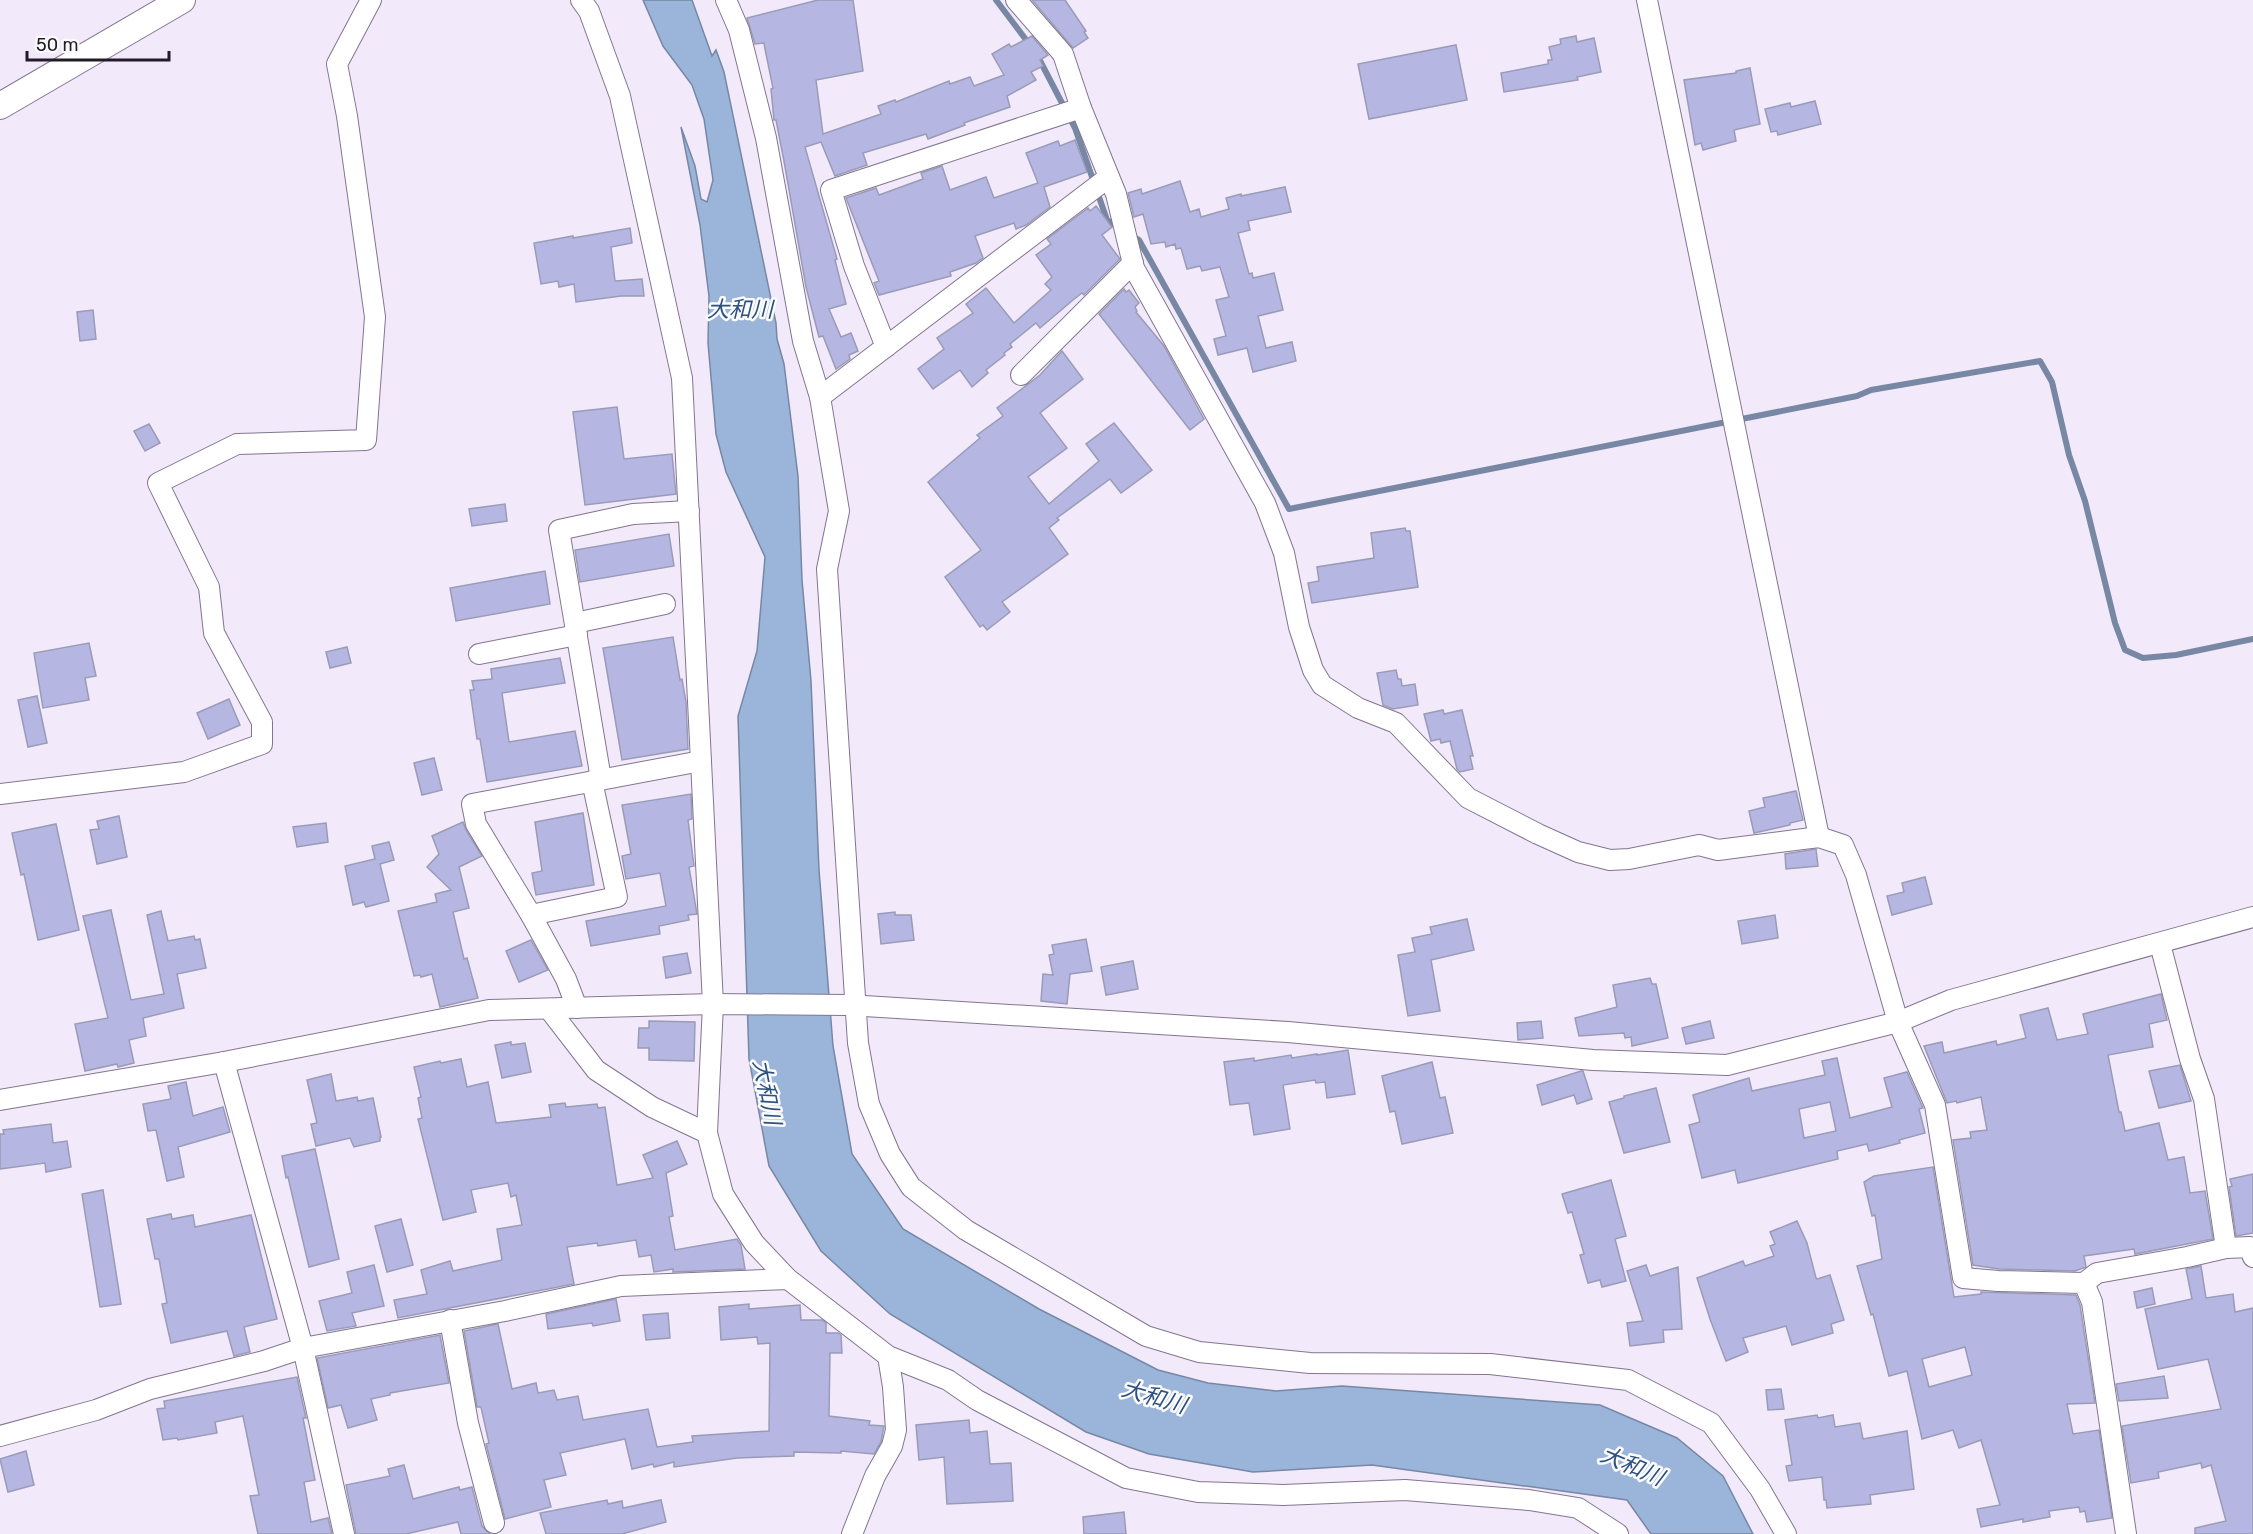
<svg xmlns="http://www.w3.org/2000/svg" width="2253" height="1534" viewBox="0 0 2253 1534" font-family="Rubik,'Noto Sans JP',sans-serif">
	<style>
		.water { fill: #9bb5da; stroke: #7787a4; stroke-width: 1.5 }
		.lines { fill: none; stroke-linecap: round; stroke-linejoin: round }
		.stream { stroke: #7787a4; stroke-width: 6 }
		.building { fill: #b5b7e2; stroke: #999bb7; stroke-width: 1.5; fill-rule: evenodd }
		.minor-casing { stroke: #83758f; stroke-width: 22 }
		.tertiary-casing { stroke: #83758f; stroke-width: 28 }
		.minor { stroke: #fff; stroke-width: 20 }
		.tertiary { stroke: #fff; stroke-width: 26 }
		.labels { text-anchor: middle; dominant-baseline: central; stroke-width: 5; stroke-linejoin: round; paint-order: stroke }
		.water-label { font-size: 22px; font-style: italic; fill: #2d5081; stroke: #fbfbfb }
	</style>
	<rect width="100%" height="100%" fill="#f2e9fb"/>
	<polygon class="water" points="643,0 692,0 712,56 716,50 724,72 776,323 777,339 784,364 798,476 802,580 811,681 819,870 833,1046 852,1154 903,1229 1039,1309 1158,1370 1208,1383 1276,1391 1342,1386 1600,1405 1677,1438 1723,1476 1753,1534 1651,1534 1627,1500 1372,1465 1253,1472 1149,1454 1086,1432 890,1314 821,1251 769,1166 749,1059 738,716 757,651 765,557 726,472 716,434 708,343 709,296 700,225 681,127 695,166 701,199 707,202 713,180 704,119 692,85 663,46"/>
	<g class="lines">
		<g class="stream">
			<polyline points="996,0 1030,45"/>
			<polyline points="1036,53 1075,128 1107,220 1120,228"/>
			<polyline points="1131,235 1139,240 1289,509 1857,396 1871,390 2040,361 2052,382 2069,455 2085,501 2115,623 2125,650 2143,658 2176,655 2253,639"/>
		</g>
	</g>
	<g class="building">
		<polygon points="818,0 853,0 863,71 816,80 823,134 881,114 878,106 895,100 896,102 949,81 950,84 970,77 974,86 1004,75 992,54 1009,44 1011,47 1032,36 1048,55 1040,60 1043,66 1031,72 1036,80 1007,96 1010,107 964,123 965,125 928,139 926,134 863,153 867,165 835,176 821,142 805,147 837,259 835,260 846,304 829,309 841,337 851,333 858,351 849,355 850,359 836,369 823,336 819,337 806,287 784,161 776,120 774,120 771,89 773,88 765,49 764,43 755,44 747,18"/>
		<polygon points="1032,0 1065,0 1086,31 1084,32 1088,38 1073,48"/>
		<polygon points="1576,36 1577,42 1594,38 1601,72 1577,77 1578,80 1504,92 1501,73 1548,64 1548,60 1552,60 1549,47 1561,44 1560,39"/>
		<polygon points="1456,45 1467,100 1369,119 1358,64"/>
		<polygon points="1750,68 1760,124 1734,130 1736,141 1703,150 1701,143 1695,145 1684,80 1736,73 1736,71"/>
		<polygon points="1815,101 1821,124 1778,135 1777,131 1771,132 1765,109 1790,103 1791,107"/>
		<polygon points="1075,140 1087,172 1044,187 1050,207 1026,225 1016,229 1014,223 975,236 983,258 976,263 950,272 951,276 879,295 874,283 879,281 846,198 876,188 879,195 923,179 921,173 942,166 950,190 986,177 994,198 1038,183 1026,153 1058,141 1060,146"/>
		<polygon points="1180,181 1190,212 1199,209 1201,217 1229,209 1226,198 1241,194 1241,196 1285,187 1291,212 1248,221 1250,230 1238,233 1249,274 1252,273 1253,278 1274,273 1283,310 1258,316 1266,348 1292,342 1296,361 1253,372 1247,348 1218,355 1214,339 1226,336 1216,300 1229,297 1220,267 1202,271 1200,266 1187,269 1181,248 1176,249 1175,244 1166,247 1165,242 1151,244 1143,214 1134,217 1128,193 1141,189 1142,194"/>
		<polygon points="1096,206 1112,227 1102,235 1120,259 1084,295 1082,293 1073,300 1040,328 1036,323 1010,344 1012,347 1004,353 1005,355 986,370 988,373 972,387 960,370 933,389 918,369 944,349 937,338 973,313 966,304 986,288 1014,323 1051,290 1045,284 1052,277 1036,255 1051,244 1047,239 1088,208 1090,211"/>
		<polygon points="630,228 632,243 611,247 615,281 642,279 644,296 621,296 576,302 574,284 559,287 558,281 541,284 534,243 573,236 573,238"/>
		<polygon points="1124,289 1126,292 1129,290 1139,303 1135,307 1137,311 1136,312 1164,346 1204,419 1190,430 1099,314"/>
		<polygon points="93,310 96,339 80,341 77,312"/>
		<polygon points="1062,351 1083,379 1040,413 1067,448 1028,477 1049,504 1099,461 1086,444 1114,423 1152,470 1121,493 1110,479 1057,518 1059,520 1049,528 1068,554 1002,602 1010,612 987,630 983,625 980,627 945,577 981,550 928,482 980,438 977,435 1003,416 997,408 1040,375"/>
		<polygon points="617,407 624,459 672,454 676,494 585,505 573,412"/>
		<polygon points="149,424 160,443 145,451 134,431"/>
		<polygon points="505,504 507,521 472,526 469,509"/>
		<polygon points="1405,528 1406,531 1410,531 1418,587 1312,603 1308,583 1319,581 1317,567 1374,558 1371,533"/>
		<polygon points="669,534 674,566 580,582 575,550"/>
		<polygon points="545,571 550,604 456,621 450,588"/>
		<polygon points="673,637 680,680 682,679 686,702 688,749 622,760 603,648"/>
		<polygon points="89,643 96,676 85,678 89,700 43,708 34,653"/>
		<polygon points="347,647 351,663 330,668 326,652"/>
		<polygon points="560,658 565,683 502,693 509,742 575,731 582,766 487,782 480,739 477,739 470,690 474,690 472,681 492,679 491,669"/>
		<polygon points="1396,670 1398,679 1401,679 1402,686 1415,684 1418,705 1393,709 1383,705 1377,673"/>
		<polygon points="37,696 47,743 28,747 18,700"/>
		<polygon points="229,699 240,725 208,739 197,713"/>
		<polygon points="1443,710 1444,714 1462,710 1473,756 1470,756 1473,769 1460,772 1457,769 1450,741 1441,743 1440,739 1431,741 1424,714"/>
		<polygon points="434,758 442,790 422,795 414,763"/>
		<polygon points="1796,791 1803,820 1790,823 1790,825 1754,833 1749,811 1765,807 1763,798"/>
		<polygon points="691,794 692,819 688,820 694,866 689,867 697,914 688,915 689,920 659,926 660,934 591,946 586,921 666,906 660,873 626,879 622,856 631,854 622,805"/>
		<polygon points="583,813 594,885 536,895 532,873 542,871 535,822"/>
		<polygon points="119,816 127,857 97,864 90,830 99,829 97,821"/>
		<polygon points="463,822 466,830 482,856 459,867 469,908 453,912 464,959 467,958 478,998 440,1007 432,974 421,977 420,975 414,976 398,911 437,902 435,894 451,890 427,867 439,854 432,836"/>
		<polygon points="326,823 328,842 297,847 293,827"/>
		<polygon points="56,824 79,930 38,940 24,874 21,875 12,833"/>
		<polygon points="389,842 394,860 380,864 389,901 366,907 364,902 353,905 345,866 375,859 372,846"/>
		<polygon points="1816,849 1818,866 1786,869 1785,854"/>
		<polygon points="1925,877 1932,904 1892,915 1887,896 1904,892 1902,883"/>
		<polygon points="111,910 131,1000 164,994 147,915 161,911 168,941 194,936 195,940 200,939 206,968 177,974 184,1008 143,1018 146,1036 129,1040 134,1063 118,1067 117,1064 85,1071 75,1024 108,1018 83,916"/>
		<polygon points="895,912 895,915 911,915 914,940 881,944 878,914"/>
		<polygon points="1775,915 1778,938 1742,944 1738,921"/>
		<polygon points="1467,919 1474,950 1431,960 1440,1011 1408,1016 1398,955 1415,952 1412,938 1432,934 1430,927"/>
		<polygon points="1086,939 1092,971 1070,974 1067,1004 1041,1001 1043,974 1053,975 1049,955 1054,954 1052,945"/>
		<polygon points="531,940 548,970 519,982 506,951"/>
		<polygon points="687,953 691,973 666,978 663,957"/>
		<polygon points="1133,961 1138,989 1106,995 1101,967"/>
		<polygon points="1650,978 1652,984 1656,984 1668,1038 1632,1046 1631,1037 1625,1038 1624,1033 1579,1036 1575,1018 1617,1007 1613,985"/>
		<polygon points="2161,994 2167,1020 2149,1024 2153,1047 2108,1055 2119,1112 2121,1112 2125,1131 2159,1123 2168,1160 2184,1157 2190,1193 2205,1191 2213,1239 2135,1254 2134,1249 2084,1256 2086,1267 2075,1271 1999,1269 1973,1265 1953,1140 1971,1138 1970,1132 1987,1130 1981,1097 1957,1103 1956,1101 1947,1103 1924,1046 1942,1042 1944,1053 1996,1041 1997,1045 2026,1038 2020,1015 2048,1008 2057,1040 2088,1034 2083,1014"/>
		<polygon points="649,1021 695,1022 694,1061 649,1060 649,1048 638,1048 639,1028 649,1028"/>
		<polygon points="1541,1021 1543,1038 1518,1040 1517,1023"/>
		<polygon points="1710,1021 1714,1038 1686,1044 1682,1028"/>
		<polygon points="511,1042 511,1045 525,1043 531,1072 502,1078 495,1045"/>
		<polygon points="1348,1050 1355,1094 1327,1098 1325,1082 1316,1083 1315,1080 1283,1085 1290,1129 1254,1135 1249,1103 1230,1105 1224,1062 1254,1058 1254,1061 1291,1055 1292,1058 1317,1054 1317,1055"/>
		<path d="M1837 1058 1850 1118 1892 1107 1884 1078 1907 1072 1923 1108 1919 1109 1925 1133 1899 1140 1900 1143 1869 1151 1867 1144 1837 1151 1838 1159 1738 1183 1735 1170 1702 1178 1689 1125 1700 1122 1693 1095 1749 1078 1752 1091 1825 1075 1822 1061ZM1830 1102 1836 1131 1804 1138 1799 1109Z"/>
		<polygon points="461,1059 467,1087 488,1082 496,1123 551,1117 549,1105 565,1103 566,1107 597,1104 598,1108 605,1107 617,1185 653,1178 643,1155 677,1141 687,1164 666,1173 673,1216 669,1217 675,1250 737,1239 741,1245 745,1269 673,1272 673,1269 654,1272 651,1255 639,1257 636,1240 598,1246 597,1243 567,1247 574,1284 398,1318 394,1300 427,1294 421,1270 450,1261 453,1271 502,1260 497,1229 522,1225 516,1195 511,1197 508,1183 471,1190 476,1212 443,1220 418,1119 422,1118 418,1098 421,1097 414,1067 440,1061 441,1063"/>
		<polygon points="1432,1062 1440,1098 1445,1097 1453,1133 1402,1144 1395,1111 1390,1112 1382,1076"/>
		<polygon points="2180,1065 2191,1101 2159,1108 2149,1071"/>
		<polygon points="1581,1071 1583,1071 1592,1099 1577,1104 1574,1095 1542,1105 1537,1085"/>
		<polygon points="331,1074 336,1101 357,1097 358,1101 373,1098 381,1137 380,1137 380,1141 354,1147 350,1138 316,1146 311,1124 317,1123 307,1080"/>
		<polygon points="186,1082 193,1116 223,1107 230,1132 178,1147 184,1177 167,1181 156,1130 148,1131 143,1104 171,1099 168,1086"/>
		<polygon points="1656,1088 1670,1142 1624,1153 1609,1102 1624,1098 1624,1096"/>
		<polygon points="51,1124 53,1143 67,1141 71,1167 46,1172 45,1163 0,1169 0,1134 4,1134 3,1130"/>
		<polygon points="315,1149 339,1259 309,1267 288,1177 286,1178 282,1156"/>
		<path d="M1933 1167 1954 1297 1981 1294V1292L2076 1295 2080 1305 2095 1403 2067 1404 2073 1434 2099 1430 2112 1518 2087 1522 2085 1511 2080 1512 2079 1507 2049 1511 2050 1517 2023 1522V1519L1981 1527 1977 1509 2000 1505 1981 1440 1959 1448 1953 1430 1922 1439 1907 1371 1889 1376 1873 1314 1871 1315 1857 1266 1882 1259 1875 1215 1872 1216 1864 1182 1874 1176ZM1965 1347 1972 1375 1929 1387 1922 1359Z"/>
		<polygon points="2253,1174 2253,1233 2236,1236 2229,1187 2232,1186 2230,1179"/>
		<polygon points="1611,1180 1626,1236 1615,1239 1626,1281 1602,1287 1600,1280 1588,1283 1580,1255 1584,1254 1572,1212 1568,1213 1562,1194"/>
		<polygon points="103,1190 121,1304 100,1307 82,1194"/>
		<polygon points="171,1214 172,1219 193,1215 195,1227 251,1215 277,1319 244,1327 250,1352 234,1356 227,1331 171,1343 162,1304 167,1303 159,1259 155,1259 147,1219"/>
		<polygon points="401,1219 413,1265 387,1272 375,1226"/>
		<polygon points="1797,1221 1807,1243 1816,1278 1817,1279 1830,1275 1844,1320 1831,1324 1833,1333 1792,1345 1786,1326 1743,1338 1748,1352 1726,1361 1710,1319 1697,1278 1743,1261 1745,1266 1774,1256 1770,1246 1775,1244 1770,1232"/>
		<polygon points="374,1265 384,1306 352,1313 356,1326 327,1331 319,1301 352,1293 347,1272"/>
		<polygon points="1646,1265 1650,1276 1678,1267 1682,1329 1663,1330 1664,1342 1630,1346 1627,1323 1643,1321 1627,1271"/>
		<polygon points="2201,1266 2206,1298 2233,1294 2235,1312 2253,1308 2253,1534 2195,1534 2195,1528 2226,1521 2211,1465 2202,1468 2201,1463 2158,1472 2159,1478 2131,1483 2122,1426 2221,1409 2208,1359 2158,1369 2145,1309 2192,1299 2186,1269"/>
		<polygon points="2152,1288 2155,1304 2137,1308 2134,1292"/>
		<polygon points="616,1299 620,1321 593,1326 592,1323 548,1329 546,1314"/>
		<polygon points="749,1304 749,1309 800,1305 801,1320 822,1320 826,1323 826,1333 838,1333 841,1335 842,1353 830,1353 829,1416 870,1421 869,1425 884,1426 881,1442 874,1454 841,1451 841,1453 794,1452 794,1456 737,1458 674,1467 674,1462 654,1467 653,1464 632,1469 625,1439 560,1453 566,1475 544,1480 551,1507 505,1519 486,1444 489,1443 481,1407 477,1407 464,1331 498,1324 512,1389 536,1383 538,1393 554,1390 557,1400 578,1396 583,1420 648,1409 657,1447 693,1442 692,1436 769,1431 770,1343 758,1344 757,1337 721,1340 719,1307"/>
		<polygon points="668,1313 670,1338 646,1340 643,1315"/>
		<polygon points="440,1335 449,1383 390,1393 390,1395 371,1399 377,1420 348,1428 341,1405 328,1408 317,1358"/>
		<polygon points="2164,1376 2168,1398 2119,1401 2116,1384"/>
		<polygon points="297,1377 306,1418 303,1418 315,1480 304,1482 311,1522 328,1518 332,1534 258,1534 250,1496 259,1495 243,1416 215,1422 217,1433 178,1440 177,1438 163,1440 157,1409 165,1408 164,1401"/>
		<polygon points="1781,1389 1784,1409 1768,1410 1766,1390"/>
		<polygon points="1817,1415 1818,1418 1833,1415 1835,1427 1860,1423 1863,1439 1907,1431 1914,1489 1870,1495 1871,1504 1827,1508 1826,1500 1824,1500 1822,1477 1789,1481 1786,1466 1792,1465 1785,1420"/>
		<polygon points="969,1420 970,1433 987,1431 990,1464 1011,1463 1013,1501 947,1504 944,1457 919,1460 916,1425"/>
		<polygon points="26,1451 34,1485 8,1492 0,1459"/>
		<polygon points="404,1465 413,1499 459,1487 460,1490 472,1487 482,1526 490,1534 461,1534 458,1522 406,1534 356,1534 346,1485 390,1476 388,1469"/>
		<polygon points="607,1500 608,1504 622,1501 623,1508 661,1500 666,1522 622,1534 546,1534 540,1513"/>
		<polygon points="1124,1512 1126,1534 1084,1534 1083,1517"/>
	</g>
	<g class="lines">
		<g class="minor-casing">
			<g id="minor">
				<polyline points="581,0 589,11 620,96 682,378 713,1004 707,1133"/>
				<polyline points="726,0 739,30 766,138 803,341 820,397 839,511 827,569 858,1043 869,1104 890,1154 911,1187 966,1230 1146,1336 1199,1352 1310,1363 1490,1364 1628,1380 1711,1423 1760,1489 1786,1534"/>
				<polyline points="1016,0 1063,54 1081,108 1116,194 1134,268 1265,503 1284,553 1299,627 1313,670 1322,685 1358,708 1396,723 1468,798 1538,834 1578,852 1610,860 1629,859 1699,845 1718,850 1819,837 1843,845 1856,875 1898,1022 1935,1105 1963,1278 1998,1281 2084,1283 2092,1302 2126,1534"/>
				<polyline points="1647,0 1819,837"/>
				<polyline points="886,347 854,266 831,190 1081,108"/>
				<polyline points="1021,375 1133,263"/>
				<polyline points="820,397 1109,177"/>
				<polyline points="575,623 665,604"/>
				<polyline points="479,654 577,635"/>
				<polyline points="601,779 559,530 633,514 689,511"/>
				<polyline points="0,794 184,772 262,744 262,722 214,633 209,587 158,483 237,444 366,440 375,317 347,116 337,64 371,0"/>
				<polyline points="531,915 617,897 592,781"/>
				<polyline points="2160,944 2190,1059 2204,1099 2226,1248"/>
				<polyline points="577,1008 566,979 531,915 476,824 472,804 701,761"/>
				<polyline points="549,1009 596,1070 652,1107 707,1133 723,1194 754,1243 788,1279 888,1356 948,1380 977,1400 1126,1478 1198,1492 1283,1495 1405,1490 1529,1500 1578,1508 1618,1534"/>
				<polyline points="224,1062 303,1348 344,1534"/>
				<polyline points="0,1100 224,1062 489,1010 713,1004 848,1005 1288,1032 1593,1060 1727,1065 1898,1022 1951,1000 2253,917"/>
				<polyline points="2084,1283 2097,1273 2187,1257 2226,1248 2250,1247 2253,1257"/>
				<polyline points="450,1320 468,1423 494,1523"/>
				<polyline points="0,1436 96,1410 150,1389 264,1361 303,1348 505,1311 621,1286 788,1279"/>
				<polyline points="852,1534 875,1476 892,1446 896,1430 893,1387 888,1356"/>
			</g>
		</g>
		<g class="tertiary-casing">
			<polyline id="tertiary" points="0,106 182,0"/>
		</g>
		<use href="#minor" class="minor"/>
		<use href="#tertiary" class="tertiary"/>
	</g>
	<g class="labels">
		<g class="water-label">
			<text x="740" y="309">大和川</text>
			<text transform="translate(767 1092) rotate(79)">大和川</text>
			<text transform="translate(1154 1397) rotate(16)">大和川</text>
			<text transform="translate(1632 1466) rotate(23)">大和川</text>
		</g>
	</g>
	<path d="M27 51v9h142v-9" fill="none" stroke="#221c27" stroke-width="3"/>
	<text x="36" y="51" font-size="18" fill="#221c27" stroke="#fbfbfb" stroke-width="4.5" paint-order="stroke">50 m</text>
</svg>
